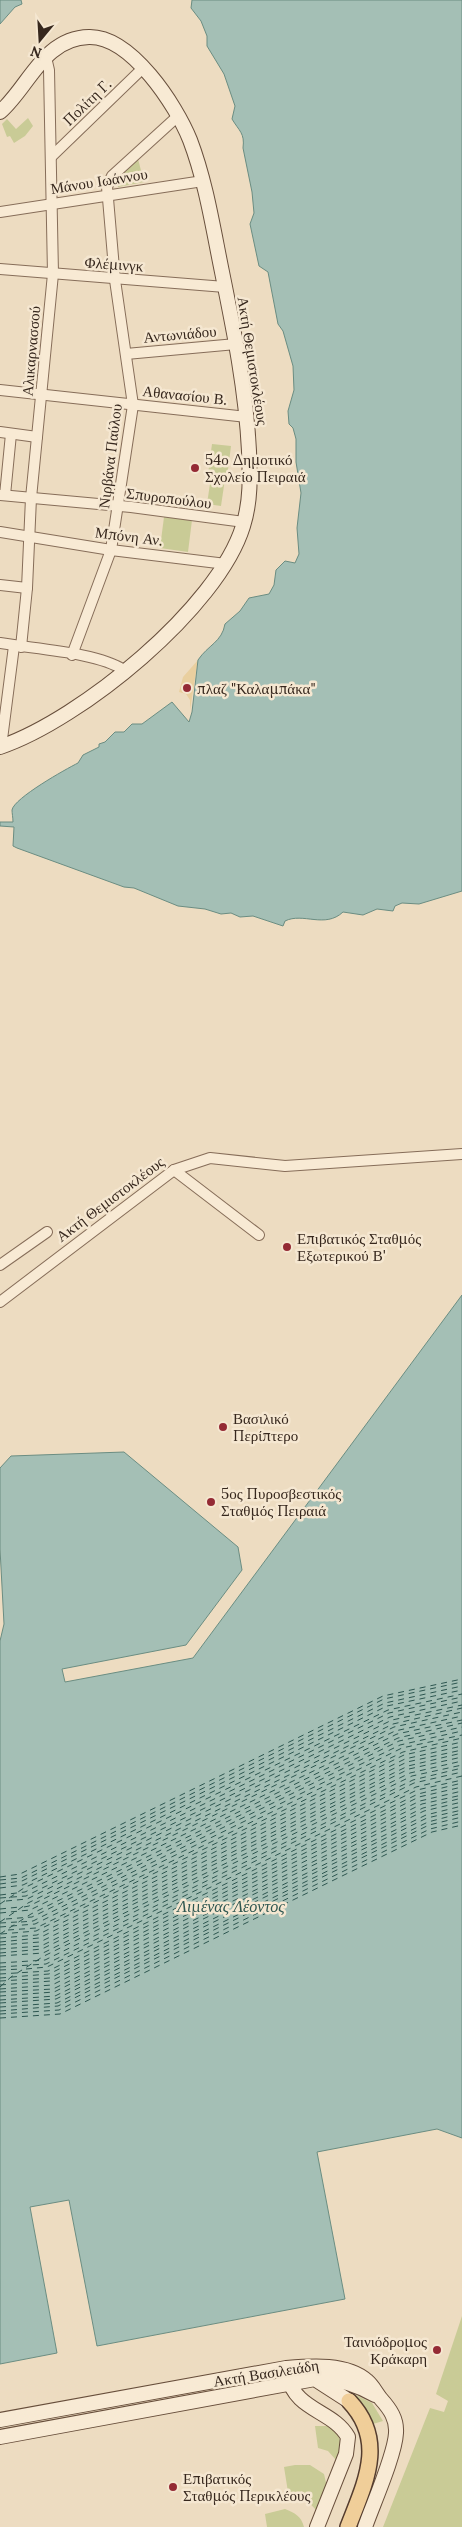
<svg xmlns="http://www.w3.org/2000/svg" width="462" height="2527" viewBox="0 0 462 2527" font-family="Lora,serif">
	<style>
		.green { fill: #c9cb96 }
		.sand { fill: #e9cf9f }
		.water { fill: #a4bfb5; stroke: #6b8d82 }
		.lines { fill: none; stroke-linecap: round; stroke-linejoin: round }
		.ferry { stroke: #2d5650; stroke-width: 1; stroke-dasharray: 6 5; stroke-linecap: butt }
		.street-casing { stroke: #866d59; stroke-width: 12 }
		.secondary-casing { stroke: #684f3c; stroke-width: 16 }
		.primary-casing { stroke: #543c2e; stroke-width: 18 }
		.street { stroke: #f8ead4; stroke-width: 10 }
		.secondary { stroke: #f8ead4; stroke-width: 14 }
		.primary { stroke: #f0ce99; stroke-width: 15 }
		.poi-dot { fill: #942a34; stroke: #f5e7d1; stroke-width: 2 }
		.labels { text-anchor: middle; dominant-baseline: central; stroke-width: 5; stroke-linejoin: round; paint-order: stroke }
		.street-label { font-size: 15px; fill: #36271d; stroke: #f5e7d1 }
		.poi-label { font-size: 15px; fill: #36271d; stroke: #f5e7d1; text-anchor: start }
		.water-label { font-size: 16px; font-style: italic; fill: #2d5650; stroke: #f5e7d1 }
	</style>
	<rect width="100%" height="100%" fill="#eddcc1"/>
	<g class="green">
		<polygon points="28,118 33,126 25,136 14,143 10,136 7,137 2,124 7,119 16,129"/>
		<polygon points="138,159 144,182 118,187 117,176"/>
		<polygon points="212,444 231,446 227,477 208,474"/>
		<polygon points="211,477 225,479 221,506 207,504"/>
		<polygon points="164,517 192,520 188,552 160,548"/>
		<polygon points="462,2316 462,2527 383,2527 430,2408 444,2412 448,2401 436,2394"/>
		<polygon points="350,2392 372,2403 383,2421 373,2424 362,2406"/>
		<path d="M315 2426H329C344 2440 342 2443 337 2461L328 2451 318 2448Z"/>
		<polygon points="295,2465 310,2465 324,2474 327,2487 317,2511 302,2495 288,2492 284,2467"/>
		<path d="M285 2509C295 2513 301 2516 304 2527H267L265 2514Z"/>
	</g>
	<polygon class="sand" points="198,660 190,710 190,700 186,694 179,692 183,677"/>
	<g class="water">
		<polygon points="0,0 21,0 22,4 15,7 0,24"/>
		<path d="M192 0H462V891L419 904 402 903 395 906 393 911 377 909 363 915 343 912C325 929 303 912 285 921L283 926 253 916 240 917 231 913 221 914 205 909 178 906 134 888 124 887 17 848 13 846 14 827 0 826V822H13C13 818 12 813 12 810 14 798 66 769 78 763L83 755 99 747V744L105 742 115 732H124L132 724H142L172 702 189 722 192 712 198 660C208 645 222 642 225 624L240 611 249 598 269 594 274 585 276 570 285 561 295 563 299 554 297 528 301 493 296 462V439L293 428 289 424 288 411 294 390 293 366 283 331 278 324 268 272 259 266 250 224 254 213 252 192 243 148C245 133 239 131 232 119L235 106 224 74 207 46V36L201 21 191 8Z"/>
		<polygon points="462,1295 462,2138 437,2129 317,2152 345,2299 97,2346 69,2200 30,2207 57,2353 0,2364 0,1641 4,1624 0,1549 0,1468 11,1456 124,1452 238,1547 242,1570 186,1645 62,1669 65,1682 193,1658"/>
	</g>
	<g class="lines">
		<g class="ferry">
			<polyline points="0,1877 20,1874 383,1696 462,1679"/>
			<polyline points="0,1880 21,1878 384,1699 462,1682"/>
			<polyline points="0,1884 22,1881 385,1703 462,1686"/>
			<polyline points="0,1888 23,1885 387,1706 462,1690"/>
			<polyline points="0,1895 25,1892 389,1713 462,1697"/>
			<polyline points="0,1898 26,1896 390,1717 462,1701"/>
			<polyline points="6,1901 27,1899 392,1720 462,1705"/>
			<polyline points="0,1904 24,1888 388,1710 462,1694"/>
			<polyline points="24,1907 29,1906 394,1727 462,1712"/>
			<polyline points="0,1909 20,1907"/>
			<polyline points="0,1913 30,1910 395,1731 462,1716"/>
			<polyline points="6,1919 32,1917 398,1738 462,1723"/>
			<polyline points="0,1922 28,1903 393,1724 462,1708"/>
			<polyline points="21,1922 33,1921 399,1741 462,1727"/>
			<polyline points="0,1923 17,1922"/>
			<polyline points="0,1927 35,1924 400,1745 462,1731"/>
			<polyline points="8,1930 36,1928 402,1748 462,1735"/>
			<polyline points="0,1934 31,1914 397,1734 462,1720"/>
			<polyline points="1,1934 36,1931 403,1752 462,1738"/>
			<polyline points="0,1938 37,1935 404,1755 462,1742"/>
			<polyline points="0,1942 39,1938 405,1759 462,1746"/>
			<polyline points="0,1945 40,1942 407,1762 462,1750"/>
			<polyline points="0,1949 41,1946 408,1766 462,1753"/>
			<polyline points="0,1953 42,1949 409,1769 462,1757"/>
			<polyline points="0,1956 43,1953 410,1773 462,1761"/>
			<polyline points="0,1963 45,1960 413,1780 462,1768"/>
			<polyline points="0,1967 46,1964 414,1783 462,1772"/>
			<polyline points="26,1969 47,1967 416,1787 462,1776"/>
			<polyline points="0,1970 22,1969"/>
			<polyline points="0,1974 48,1971 417,1790 462,1780"/>
			<polyline points="0,1978 49,1974 418,1794 462,1783"/>
			<polyline points="0,1981 50,1978 419,1797 462,1787"/>
			<polyline points="0,1985 51,1981 420,1801 462,1791"/>
			<polyline points="0,1987 11,1977 44,1956 412,1776 462,1765"/>
			<polyline points="0,1989 52,1985 422,1804 462,1795"/>
			<polyline points="0,1992 53,1989 423,1808 462,1798"/>
			<polyline points="0,1996 54,1992 424,1811 462,1802"/>
			<polyline points="0,2000 55,1996 426,1815 462,1806"/>
			<polyline points="0,2003 56,1999 427,1818 462,1810"/>
			<polyline points="0,2007 57,2003 428,1822 462,1813"/>
			<polyline points="0,2011 58,2006 429,1825 462,1817"/>
			<polyline points="0,2014 59,2010 430,1829 462,1821"/>
			<polyline points="0,2018 60,2014 432,1832 462,1825"/>
		</g>
		<g class="street-casing">
			<g id="street">
				<polyline points="51,157 143,68"/>
				<polyline points="0,212 203,181"/>
				<polyline points="0,269 225,287"/>
				<polyline points="126,354 236,344"/>
				<polyline points="0,390 247,417"/>
				<polyline points="0,432 37,437"/>
				<polyline points="0,495 131,507 244,522"/>
				<polyline points="5,495 11,434"/>
				<polyline points="0,532 111,550 226,564"/>
				<polyline points="0,585 27,588"/>
				<path d="M0 643C33 649 97 652 124 670"/>
				<polyline points="21,647 27,588 31,498 53,274 49,70 46,57"/>
				<polyline points="72,655 111,550 133,405 115,280 107,187 112,176 178,116"/>
				<polyline points="1,747 14,646"/>
				<polyline points="174,1170 259,1235"/>
				<polyline points="0,1265 47,1232"/>
				<polyline points="0,1302 174,1170 210,1158 285,1166 462,1154"/>
			</g>
		</g>
		<g class="secondary-casing">
			<g id="secondary">
				<path d="M0 112C29 87 43 38 89 37 131 36 176 105 190 140 206 182 213 228 222 272 234 331 246 390 249 451 250 476 251 501 243 526 218 608 80 720 0 747"/>
				<path d="M288 2376C295 2411 333 2410 348 2437L346 2454 317 2527"/>
				<polyline points="318,2381 349,2401"/>
				<path d="M0 2420 286 2368C311 2366 347 2363 367 2381 373 2386 376 2393 381 2399 390 2409 397 2419 396 2433 395 2455 373 2504 365 2527"/>
				<path d="M0 2437 315 2379C338 2378 356 2384 375 2395"/>
			</g>
		</g>
		<g class="primary-casing">
			<path id="primary" d="M348 2527C365 2483 387 2441 349 2401"/>
		</g>
		<use href="#street" class="street"/>
		<use href="#secondary" class="secondary"/>
		<use href="#primary" class="primary"/>
	</g>
	<g class="poi-dot">
		<circle cx="195" cy="468" r="5"/>
		<circle cx="187" cy="688" r="5"/>
		<circle cx="287" cy="1247" r="5"/>
		<circle cx="223" cy="1427" r="5"/>
		<circle cx="211" cy="1502" r="5"/>
		<circle cx="437" cy="2350" r="5"/>
		<circle cx="173" cy="2487" r="5"/>
	</g>
	<g class="labels">
		<g class="street-label">
			<text transform="translate(87 102) rotate(-44)">Πολίτη Γ.</text>
			<text transform="translate(99 181) rotate(-9)">Μάνου Ιωάννου</text>
			<text transform="translate(114 264) rotate(4)">Φλέμινγκ</text>
			<text transform="translate(180 334) rotate(-5)">Αντωνιάδου</text>
			<text transform="translate(31 351) rotate(-85)">Αλικαρνασσού</text>
			<text transform="translate(253 361) rotate(81)">Ακτή Θεμιστοκλέους</text>
			<text transform="translate(185 395) rotate(6)">Αθανασίου Β.</text>
			<text transform="translate(110 456) rotate(-83)">Νιρβάνα Παύλου</text>
			<text transform="translate(169 498) rotate(7)">Σπυροπούλου</text>
			<text transform="translate(129 536) rotate(7)">Μπόνη Αν.</text>
			<text transform="translate(110 1199) rotate(-37)">Ακτή Θεμιστοκλέους</text>
			<text transform="translate(266 2373) rotate(-9)">Ακτή Βασιλειάδη</text>
		</g>
		<g class="poi-label">
			<text x="205" y="459">54ο Δημοτικό<tspan x="205" dy="17">Σχολείο Πειραιά</tspan></text>
			<text x="197" y="688">πλαζ "Καλαμπάκα"</text>
			<text x="297" y="1238">Επιβατικός Σταθμός<tspan x="297" dy="17">Εξωτερικού Β'</tspan></text>
			<text x="233" y="1418">Βασιλικό<tspan x="233" dy="17">Περίπτερο</tspan></text>
			<text x="221" y="1493">5ος Πυροσβεστικός<tspan x="221" dy="17">Σταθμός Πειραιά</tspan></text>
			<text x="427" y="2341" text-anchor="end">Ταινιόδρομος<tspan x="427" dy="17">Κράκαρη</tspan></text>
			<text x="183" y="2478">Επιβατικός<tspan x="183" dy="17">Σταθμός Περικλέους</tspan></text>
		</g>
		<g class="water-label">
			<text x="231" y="1906">Λιμένας Λέοντος</text>
		</g>
	</g>
	<g transform="translate(40 40) rotate(198)" stroke="#f5e7d1" stroke-width="4" paint-order="stroke">
	<path d="M0-4L9 19L0 12L-9 19Z" fill="#36271d"/>
	<text y="-8" font-size="14" font-weight="bold" text-anchor="middle" fill="#36271d">N</text>
	</g>
</svg>
